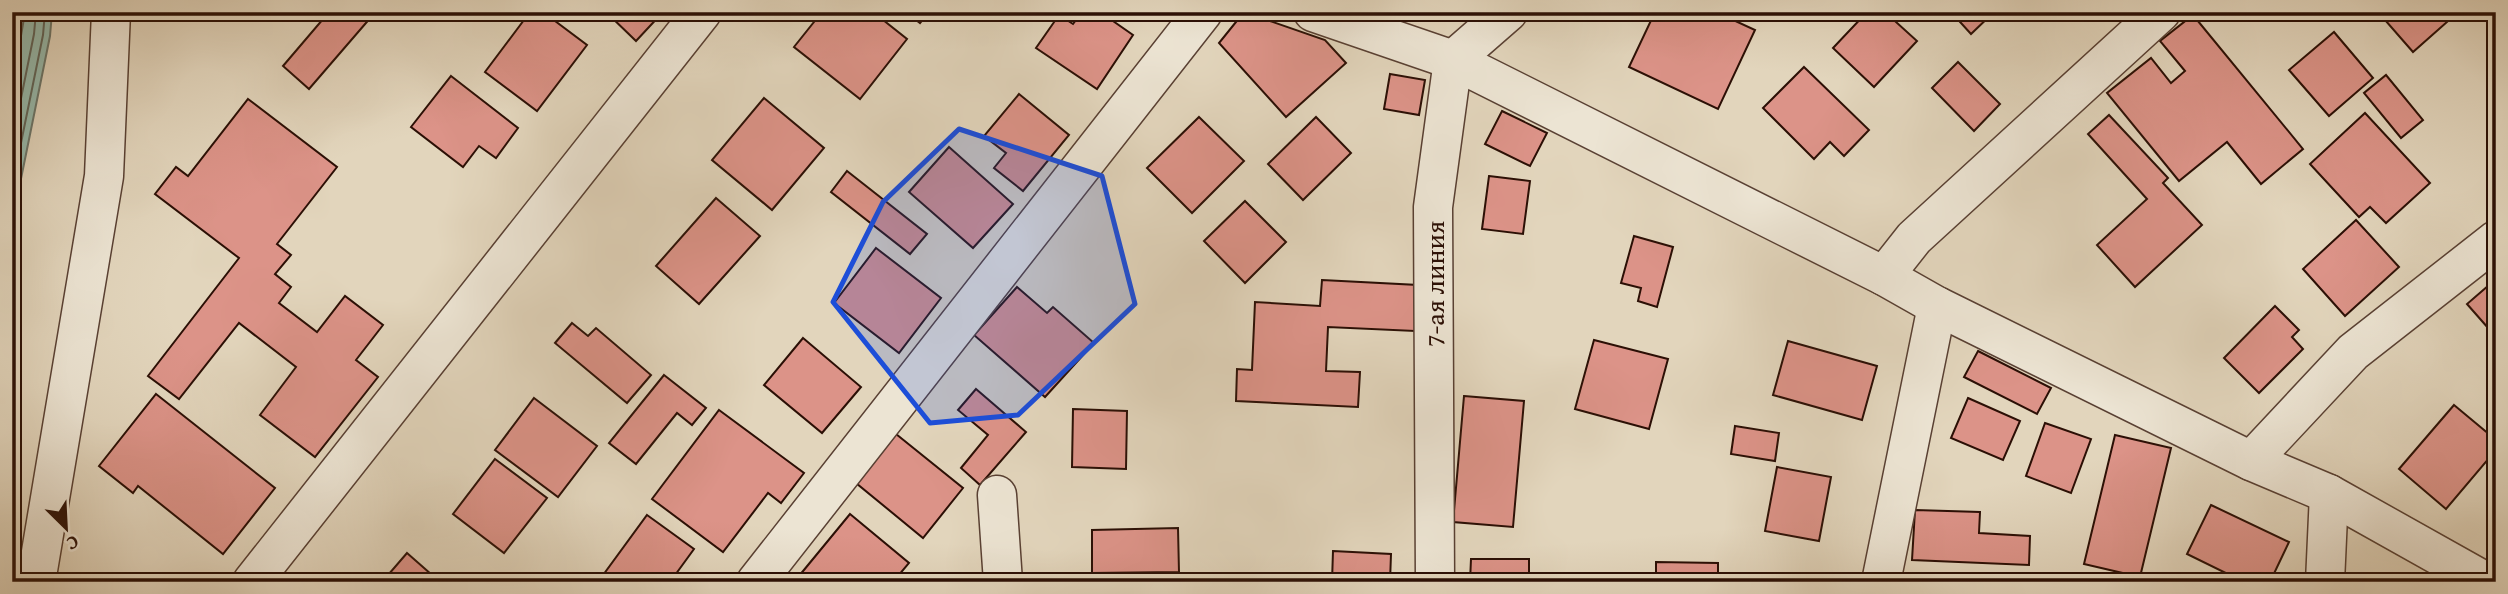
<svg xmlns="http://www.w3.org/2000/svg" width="2508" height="594" viewBox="0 0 2508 594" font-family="'Gentium Book Plus',serif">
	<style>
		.water { fill: #96b9ab; stroke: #6b7569; stroke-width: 2 }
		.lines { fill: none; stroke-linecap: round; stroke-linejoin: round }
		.shore { stroke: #606458; stroke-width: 2 }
		.building { fill: #dc9388; stroke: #2b0f05; stroke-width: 2 }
		.minor-casing { stroke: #594033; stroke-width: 41 }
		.minor { stroke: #ece4d3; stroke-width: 38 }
		.marked { fill: #1d4ed8; fill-opacity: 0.2; stroke: #1d4ed8; stroke-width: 5; stroke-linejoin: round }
		.labels { text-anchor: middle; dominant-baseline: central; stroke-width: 6; stroke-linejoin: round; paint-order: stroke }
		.street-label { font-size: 26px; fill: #2b0f05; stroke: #ece4d3 }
	</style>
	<rect width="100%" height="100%" fill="#e2d5bc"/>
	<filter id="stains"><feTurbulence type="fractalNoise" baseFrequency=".00286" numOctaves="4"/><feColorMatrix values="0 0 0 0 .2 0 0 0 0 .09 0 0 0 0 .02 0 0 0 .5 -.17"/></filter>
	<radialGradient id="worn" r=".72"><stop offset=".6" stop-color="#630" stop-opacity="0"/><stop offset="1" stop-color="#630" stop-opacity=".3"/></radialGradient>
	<polygon class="water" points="12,12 52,12 50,36 12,223"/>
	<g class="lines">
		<g class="shore">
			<polyline points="12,89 25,12"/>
			<polyline points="12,143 34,34 36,12"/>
			<polyline points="12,187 43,35 45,12"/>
		</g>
	</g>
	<g class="building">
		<polygon points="329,12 368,12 372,16 309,89 283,66"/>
		<polygon points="530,12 543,12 587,45 537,111 485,72"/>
		<polygon points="606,12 663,12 636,41"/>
		<polygon points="822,12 873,12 907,39 860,99 794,47"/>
		<polygon points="906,12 929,12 920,23"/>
		<polygon points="1082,12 1100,12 1133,35 1097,89 1036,48 1059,15 1073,24"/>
		<polygon points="1244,12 1325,40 1346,63 1286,117 1219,43"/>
		<polygon points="1655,12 1716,12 1755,30 1718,109 1629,67"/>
		<polygon points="1867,12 1885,12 1917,41 1874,87 1833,48"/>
		<polygon points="1951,12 1994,12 1971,34"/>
		<polygon points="2378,12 2454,12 2456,14 2413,52"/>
		<polygon points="2193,15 2303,149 2261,184 2227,142 2179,181 2107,93 2151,58 2171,83 2185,71 2160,41"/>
		<polygon points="2334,32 2373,78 2329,116 2289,70"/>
		<polygon points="1958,62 2000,104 1974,131 1932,88"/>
		<polygon points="1804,67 1869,130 1844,156 1830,142 1814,159 1763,108"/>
		<polygon points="1390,74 1425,80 1419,115 1384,109"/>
		<polygon points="2386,75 2423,120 2401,138 2364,93"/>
		<polygon points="451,76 518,128 496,158 479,146 463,167 411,127"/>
		<polygon points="1019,94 1069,135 1023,191 994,168 1006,153 984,136"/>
		<polygon points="764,98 824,148 772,210 712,160"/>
		<polygon points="248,99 337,167 277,244 291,255 275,274 291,287 279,303 317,332 345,296 383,325 356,360 378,377 315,457 260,415 296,367 239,323 179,399 148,376 239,258 155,194 176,167 188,176"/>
		<polygon points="1502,111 1547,133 1530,166 1485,144"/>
		<polygon points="2365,113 2430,183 2386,223 2370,207 2359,217 2310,164"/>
		<polygon points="2109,115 2168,178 2163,183 2202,225 2135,287 2097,245 2147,199 2088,134"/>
		<polygon points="1199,117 1244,161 1192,213 1147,168"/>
		<polygon points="1316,117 1351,153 1303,200 1268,164"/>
		<polygon points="949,147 1013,204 973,248 909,192"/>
		<polygon points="847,171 927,234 910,254 831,192"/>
		<polygon points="1489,176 1530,181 1523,234 1482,229"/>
		<polygon points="716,198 760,236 699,304 656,266"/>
		<polygon points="1245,201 1286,242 1245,283 1204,241"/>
		<polygon points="2356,220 2399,267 2345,316 2303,269"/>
		<polygon points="1634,236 1673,247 1657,307 1638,301 1641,288 1621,283"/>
		<polygon points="876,248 941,298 899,353 834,303"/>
		<polygon points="2496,279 2496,337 2467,304"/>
		<polygon points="1322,280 1418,285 1415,331 1328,327 1326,371 1360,372 1358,407 1236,401 1237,369 1252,370 1255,302 1320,306"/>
		<polygon points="1017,287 1047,313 1053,307 1094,343 1045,397 974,335"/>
		<polygon points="2275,306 2299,330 2292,337 2303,349 2259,393 2224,358"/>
		<polygon points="572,323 588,336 596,328 651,375 627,403 555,343"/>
		<polygon points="803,338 861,387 822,433 764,385"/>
		<polygon points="1594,340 1668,359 1649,429 1575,409"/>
		<polygon points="1788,341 1877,366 1862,420 1773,395"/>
		<polygon points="1978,351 2051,388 2037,414 1964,377"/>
		<polygon points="664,375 706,408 692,425 677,413 636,464 609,443"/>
		<polygon points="976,389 1026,432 980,485 961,468 988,435 958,410"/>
		<polygon points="156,394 275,488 223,554 138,486 133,493 99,466"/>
		<polygon points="1464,396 1524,401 1513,527 1453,522"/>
		<polygon points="534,398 597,446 558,497 495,450"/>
		<polygon points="1968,398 2020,421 2003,460 1951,438"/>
		<polygon points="2454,405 2496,440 2496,450 2446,509 2399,469"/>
		<polygon points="1073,409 1127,411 1126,469 1072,467"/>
		<polygon points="719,410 804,473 781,503 768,493 723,552 652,499"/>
		<polygon points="2045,423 2091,439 2071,493 2026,476"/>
		<polygon points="1735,426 1779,433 1775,461 1731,454"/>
		<polygon points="896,434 963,488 923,538 856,483"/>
		<polygon points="2115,435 2171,448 2140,577 2084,564"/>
		<polygon points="495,459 547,498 504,553 453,514"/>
		<polygon points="1777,467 1831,477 1819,541 1765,531"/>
		<polygon points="2211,505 2289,542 2270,582 2244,582 2187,554"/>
		<polygon points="1915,510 1980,512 1979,533 2030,536 2029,565 1912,560"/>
		<polygon points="850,514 909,563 893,582 806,582 799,576"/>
		<polygon points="647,515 694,549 670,582 598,582"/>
		<polygon points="1178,528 1179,572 1092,573 1092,530"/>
		<polygon points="1333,551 1391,554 1390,582 1332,582"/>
		<polygon points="407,553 440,582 382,582"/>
		<polygon points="1471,559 1529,559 1529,582 1470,582"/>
		<polygon points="1656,562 1718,563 1718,582 1656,582"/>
	</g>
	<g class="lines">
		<g class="minor-casing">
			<g id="minor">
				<polyline points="1313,12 1453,60 1884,276 1937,306 2251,461 2329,494 2486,582"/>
				<polyline points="1884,276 1914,238 2161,12"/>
				<polyline points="2251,461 2353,352 2496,240"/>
				<polyline points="997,495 1003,582"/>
				<polyline points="36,582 104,176 111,12"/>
				<polyline points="252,582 702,12"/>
				<polyline points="756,582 1203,12"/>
				<polyline points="1435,582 1433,207 1453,60 1508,12"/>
				<polyline points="1881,582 1937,306"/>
				<polyline points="2325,582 2329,494"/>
			</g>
		</g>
		<use href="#minor" class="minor"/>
	</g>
	<path class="marked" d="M959 129 1102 176 1135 304 1018 415 930 423 833 302 883 202Z"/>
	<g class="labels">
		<g class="street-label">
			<text transform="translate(1434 284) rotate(-90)">7-ая линия</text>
		</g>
	</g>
	<rect width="2508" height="594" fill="none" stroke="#e2d5bc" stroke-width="42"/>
	<rect x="14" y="14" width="2480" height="566" fill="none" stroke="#2b0f05" stroke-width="3.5"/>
	<rect x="21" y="21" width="2466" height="552" fill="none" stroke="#2b0f05" stroke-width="2"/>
	<g transform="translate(66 528) rotate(156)" stroke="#ece4d3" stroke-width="5" paint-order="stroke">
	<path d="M0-5L12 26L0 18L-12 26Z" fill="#2b0f05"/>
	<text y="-10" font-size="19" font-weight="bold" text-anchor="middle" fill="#2b0f05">С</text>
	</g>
	<rect width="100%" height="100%" filter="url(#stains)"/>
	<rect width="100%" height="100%" fill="url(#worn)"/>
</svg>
